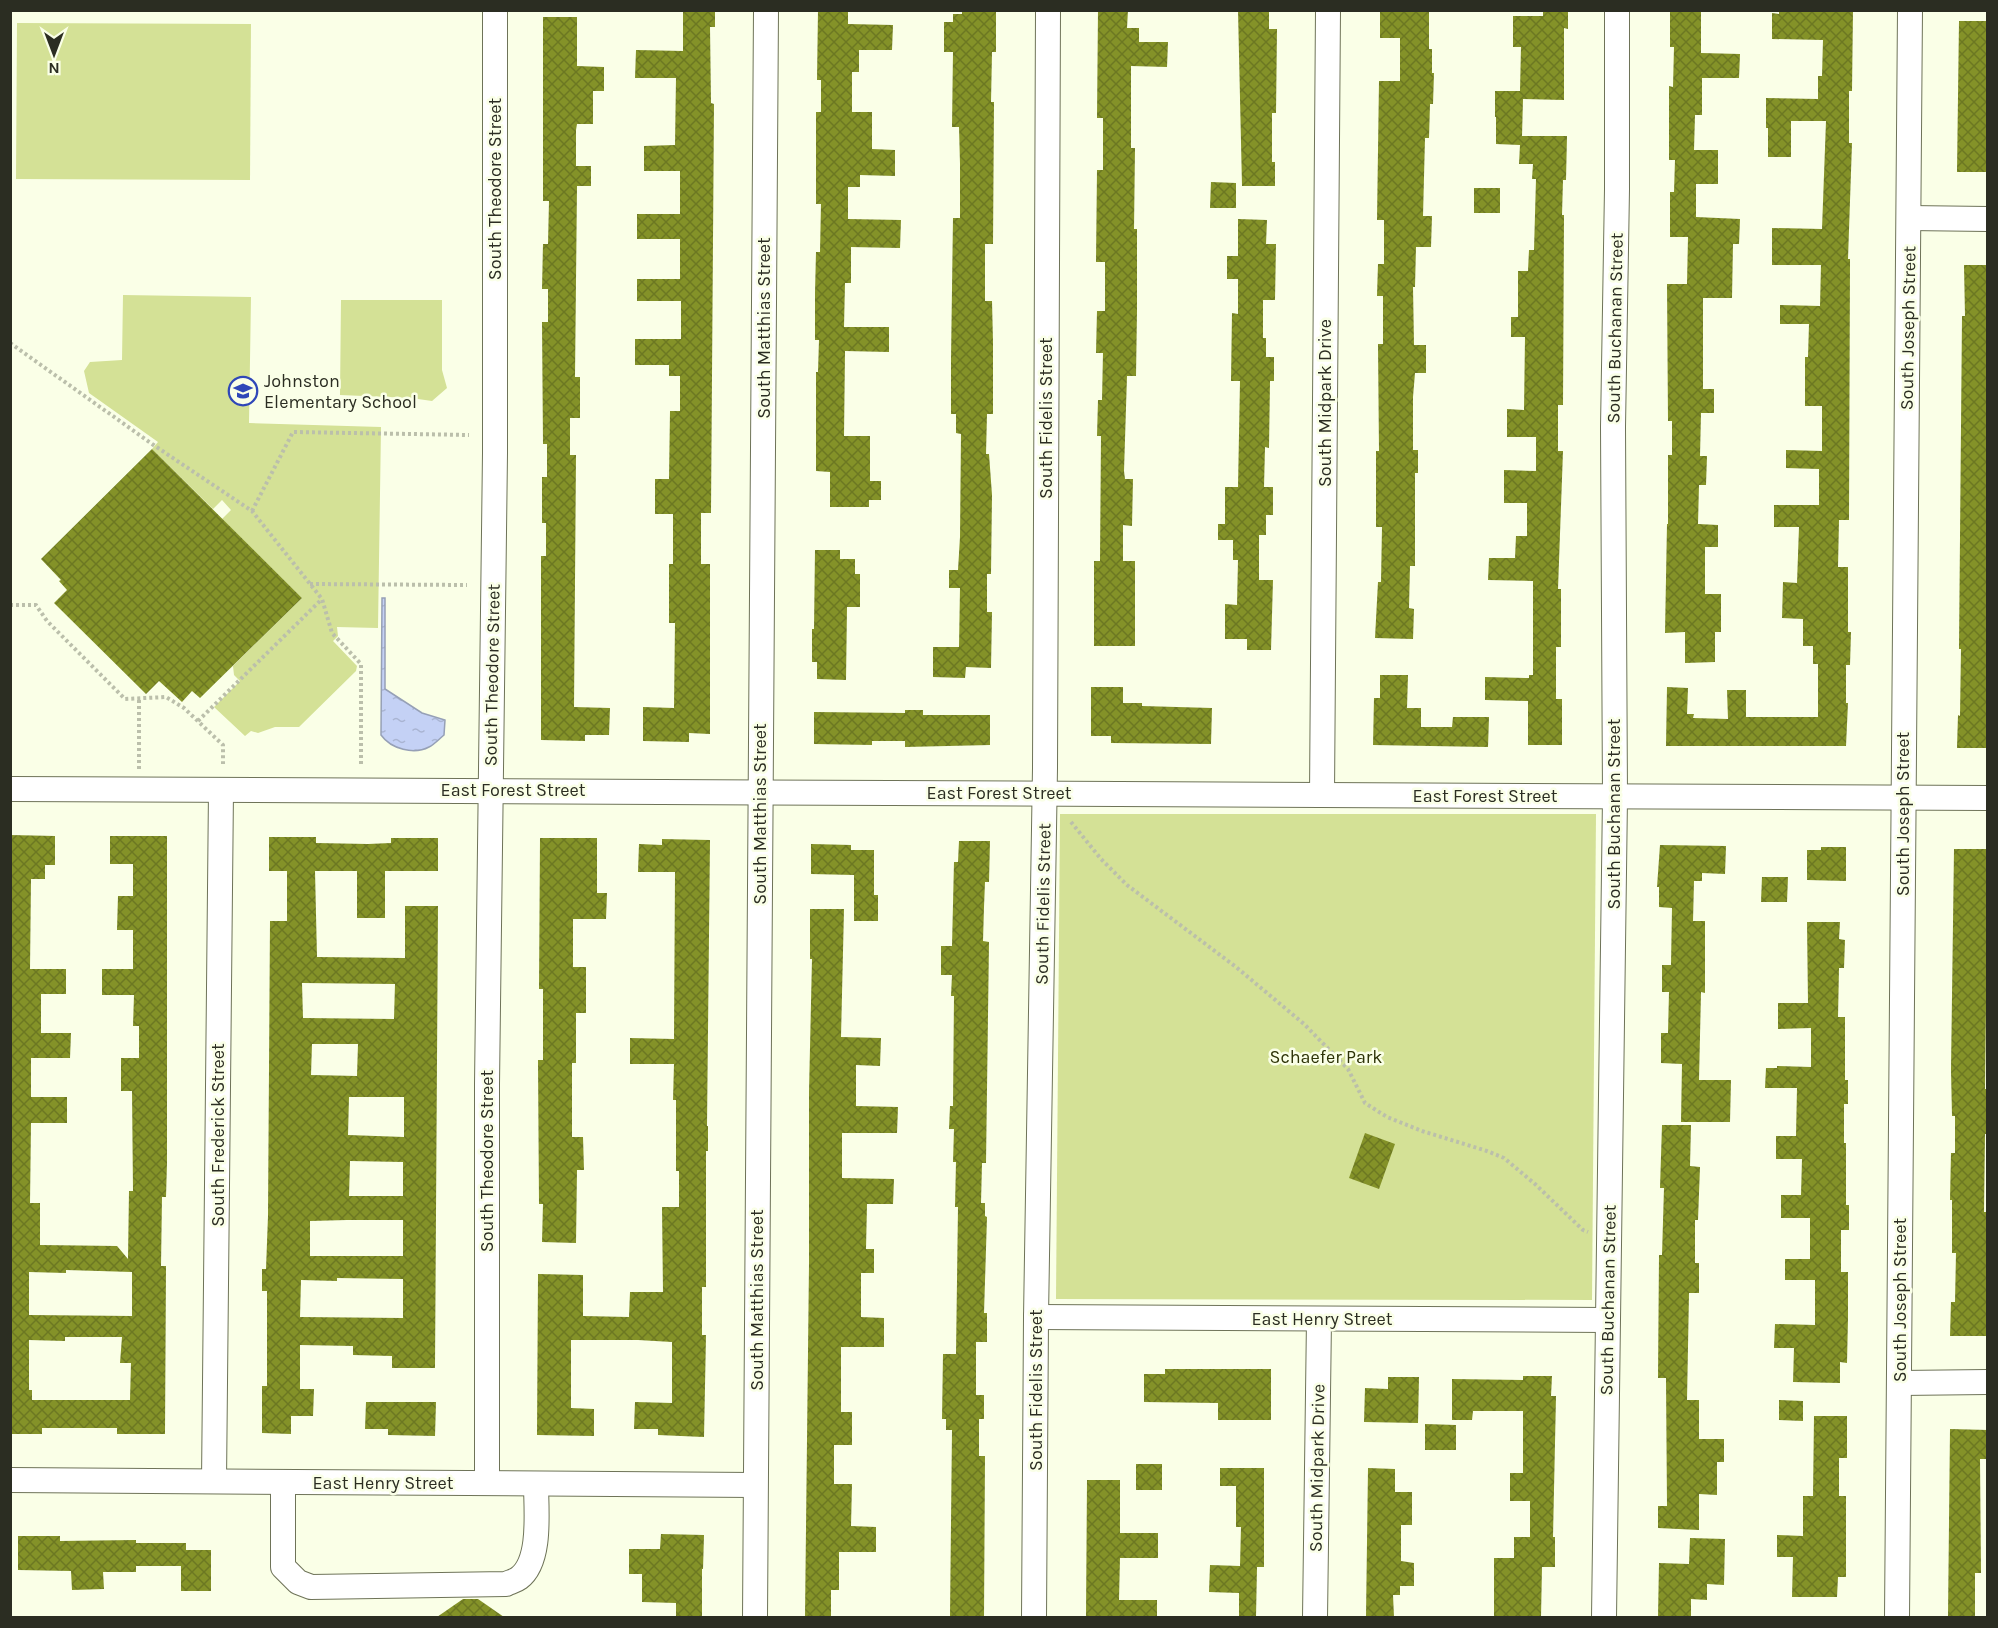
<svg xmlns="http://www.w3.org/2000/svg" width="1998" height="1628" viewBox="0 0 1998 1628" font-family="Karla,sans-serif">
	<style>
		.green { fill: #d4e196 }
		.water { fill: url(#water-ripples); stroke: #96a0b6; stroke-width: 1.5 }
		.building { fill: url(#building-cross-hatch); fill-rule: evenodd }
		.lines { fill: none; stroke-linecap: round; stroke-linejoin: round }
		.minor-casing { stroke: #6e7358; stroke-width: 26 }
		.path { stroke: #bbbfab; stroke-width: 4; stroke-dasharray: 3 3; stroke-linecap: butt }
		.minor { stroke: #fff; stroke-width: 24 }
		.labels { text-anchor: middle; dominant-baseline: central; stroke-width: 5; stroke-linejoin: round; paint-order: stroke }
		.street-label { font-size: 18px; fill: #2b2d22; stroke: #faffe7 }
		.poi-label { font-size: 18px; fill: #2b2d22; stroke: #faffe7; text-anchor: start }
		.park-label { font-size: 18px; fill: #2d3307; stroke: #faffe7 }
	</style>
	<defs>
		<pattern id="water-ripples" width="26" height="14" patternUnits="userSpaceOnUse" patternTransform="scale(1.5)"><rect width="26" height="14" fill="#c4d1f5"/><path d="M2 4q2-2 4 0t4 0M15 11q2-2 4 0t4 0" fill="none" stroke="#a9b4d2"/></pattern>
		<pattern id="building-cross-hatch" width="8" height="8" patternUnits="userSpaceOnUse" patternTransform="scale(1.5)"><rect width="8" height="8" fill="#849228"/><path d="M0 0l8 8M0 8l8-8" fill="none" stroke="#6c7822"/></pattern>
	</defs>
	<rect width="100%" height="100%" fill="#faffe7"/>
	<g class="green">
		<polygon points="17,23 251,24 250,180 16,179"/>
		<polygon points="123,295 251,297 249,423 381,427 378,628 337,627 338,636 333,641 357,666 356,671 299,727 275,727 258,733 251,731 245,736 214,707 240,681 234,675 233,666 302,598 222,519 231,510 222,500 213,509 152,449 158,442 89,393 84,371 90,362 122,360"/>
		<polygon points="341,300 442,300 442,370 447,388 432,401 411,398 340,395"/>
		<polygon points="1060,814 1596,814 1592,1300 1056,1299"/>
	</g>
	<path class="water" d="M382 598H385V689L422 713 445 720 444 735C439 739 435 744 429 747 414 755 391 749 381 735Z"/>
	<g class="building">
		<polygon points="683,10 715,10 715,27 710,27 711,103 714,104 711,513 701,513 701,564 710,564 710,734 689,733 689,742 643,741 643,707 674,708 675,623 669,623 669,564 673,564 673,514 655,514 655,479 669,479 670,411 680,411 680,376 669,376 669,365 635,365 635,339 681,339 681,301 637,301 637,279 680,279 680,239 637,239 637,214 680,214 680,171 644,171 644,146 675,145 676,78 635,78 636,50 683,51"/>
		<polygon points="818,10 848,10 848,24 893,25 892,50 859,50 859,72 852,72 852,112 872,112 872,149 895,150 895,176 860,175 860,187 848,187 848,219 901,220 900,248 851,247 851,283 845,283 844,327 889,327 889,352 845,351 844,436 870,436 870,481 881,481 881,500 869,500 869,507 830,507 830,472 816,471 816,372 818,372 819,340 815,340 815,293 816,252 820,252 821,204 816,204 816,112 821,112 821,80 817,80"/>
		<polygon points="962,10 996,10 996,52 992,52 991,102 994,102 993,244 985,244 985,301 992,301 993,342 993,414 987,414 986,454 989,454 992,495 991,574 987,574 987,612 992,612 991,668 966,667 965,678 933,677 933,647 959,647 960,588 949,588 949,570 958,570 960,537 961,434 956,433 956,414 951,414 951,360 953,218 960,218 960,164 959,127 952,127 953,52 944,52 944,22 953,22 953,14 962,14"/>
		<polygon points="1098,10 1128,10 1127,28 1139,28 1139,42 1168,42 1167,67 1131,66 1131,148 1135,148 1134,229 1137,229 1137,311 1136,376 1127,376 1124,471 1125,479 1133,479 1132,526 1123,525 1123,561 1135,561 1135,646 1094,646 1094,561 1100,561 1101,436 1097,436 1098,400 1102,400 1103,353 1096,353 1097,311 1105,311 1105,262 1096,262 1097,170 1103,170 1103,118 1097,118"/>
		<polygon points="1238,10 1269,10 1269,29 1277,29 1276,113 1272,113 1272,162 1275,162 1275,186 1242,186"/>
		<polygon points="1380,10 1429,10 1429,49 1432,49 1432,73 1434,73 1433,104 1430,104 1429,138 1425,138 1423,216 1432,216 1431,247 1416,247 1415,287 1413,287 1414,345 1426,345 1426,373 1415,373 1413,397 1413,450 1418,450 1418,473 1415,473 1415,566 1410,566 1409,608 1414,609 1413,639 1375,638 1378,582 1381,582 1382,527 1376,527 1376,451 1379,451 1378,344 1383,344 1383,296 1377,296 1378,264 1384,264 1384,220 1377,220 1379,81 1400,81 1400,38 1380,38"/>
		<polygon points="1543,10 1568,10 1568,29 1564,28 1564,100 1523,99 1522,136 1567,136 1566,180 1563,180 1562,215 1564,215 1563,405 1558,405 1558,451 1563,451 1558,589 1561,589 1561,647 1556,647 1556,699 1562,699 1562,745 1528,745 1528,701 1485,700 1485,677 1529,678 1529,675 1533,675 1533,581 1488,580 1489,558 1515,558 1516,536 1527,536 1527,503 1504,503 1504,470 1536,471 1536,437 1507,437 1507,409 1524,410 1525,337 1511,337 1511,317 1518,317 1518,271 1528,271 1529,250 1534,250 1536,179 1532,179 1533,164 1519,164 1520,145 1496,144 1496,117 1495,117 1495,91 1520,91 1521,47 1513,47 1513,16 1543,16"/>
		<polygon points="1670,10 1701,10 1701,53 1740,54 1739,78 1702,78 1702,115 1695,115 1694,150 1718,150 1718,184 1696,184 1696,217 1740,219 1739,244 1733,244 1732,298 1703,298 1703,389 1714,389 1714,413 1701,413 1700,456 1707,456 1706,485 1699,485 1698,524 1718,525 1718,547 1705,547 1705,594 1721,594 1721,632 1715,632 1715,662 1685,663 1685,632 1665,633 1667,524 1668,524 1668,455 1672,455 1672,421 1668,421 1667,284 1687,284 1688,237 1670,237 1670,192 1674,192 1675,160 1669,160 1669,86 1673,87 1674,47 1670,47"/>
		<polygon points="1779,10 1853,10 1852,91 1849,91 1849,143 1852,143 1848,259 1850,259 1849,520 1839,520 1838,567 1848,567 1848,632 1851,632 1850,665 1846,665 1846,703 1848,703 1846,746 1666,746 1667,687 1688,688 1687,714 1694,714 1693,718 1728,719 1727,690 1746,690 1746,717 1818,717 1818,664 1813,664 1813,646 1803,646 1803,619 1782,618 1783,582 1797,583 1799,527 1774,527 1774,505 1819,505 1819,469 1786,468 1786,450 1822,451 1822,406 1805,406 1805,357 1808,357 1809,324 1780,324 1780,305 1820,306 1821,265 1772,265 1772,228 1822,229 1826,121 1791,121 1791,157 1768,157 1768,128 1766,128 1766,98 1818,99 1818,76 1822,76 1823,40 1772,39 1772,13 1779,14"/>
		<polygon points="543,17 577,17 577,66 604,67 604,91 593,91 593,124 577,124 576,130 576,166 591,166 591,186 577,186 575,377 580,377 580,418 570,418 570,455 576,455 574,707 610,708 609,735 585,735 585,741 541,740 541,556 546,556 546,523 542,523 542,477 547,477 547,444 543,444 542,322 548,322 548,289 542,289 543,244 548,244 549,201 543,201"/>
		<polygon points="1959,21 1988,21 1988,172 1957,172"/>
		<polygon points="1211,182 1236,183 1236,208 1210,208"/>
		<rect x="1474" y="188" width="26" height="25"/>
		<polygon points="1238,219 1267,220 1266,244 1276,244 1275,300 1263,300 1263,338 1266,338 1266,357 1274,357 1274,381 1270,381 1269,448 1265,447 1264,487 1273,487 1273,515 1266,515 1266,535 1259,535 1259,580 1273,580 1271,650 1247,650 1247,639 1225,639 1225,604 1237,605 1238,560 1233,560 1233,540 1218,540 1218,524 1225,524 1225,487 1238,487 1240,381 1231,381 1232,313 1238,314 1238,279 1227,279 1227,256 1238,256"/>
		<polygon points="1964,265 1988,265 1988,748 1957,748 1958,715 1960,716 1961,649 1959,649 1962,316 1965,316"/>
		<polygon points="152,449 302,598 200,698 192,691 182,702 159,681 146,694 54,603 67,590 59,581 61,580 41,559"/>
		<polygon points="815,550 840,550 840,559 855,559 855,574 860,574 860,607 847,607 846,680 817,679 817,662 812,662 812,629 814,629"/>
		<polygon points="1380,675 1408,675 1407,708 1421,708 1421,727 1452,727 1453,717 1489,717 1488,747 1373,745 1374,698 1380,698"/>
		<polygon points="1091,687 1123,687 1123,703 1142,703 1142,706 1212,708 1211,744 1111,743 1111,736 1091,736"/>
		<polygon points="905,710 923,710 923,715 990,715 990,745 905,747 905,741 872,741 872,745 814,744 814,712 905,713"/>
		<path d="M10 835 55 836V865H45V879H31L30 969H66V994H41V1033H71L70 1058H31V1097H67V1123H31L30 1203H40V1245L117 1246 128 1259 129 1191H133L132 1091H121V1058H139V1026H133L134 995H102V969H133V930H117L118 896H133V864H110V836H167V1163L166 1197H162L161 1266H166L165 1434H117V1428H42V1434H10ZM66 1270 132 1272V1316L29 1315V1272L66 1273ZM65 1337H122L120 1363H131L130 1400H32V1390H29V1340L65 1341Z"/>
		<path d="M269 837H316V843L368 844 391 843V838H438V871H385V918H357V871H315L317 957 405 958V906H438L435 1368H392V1356L353 1355V1346L300 1345V1389H314L313 1416H291V1434L262 1433V1386H267V1291H262V1269H266L268 1216 270 921H287V871H269ZM302 983 395 984 394 1019 303 1018ZM312 1044H358L357 1076 311 1075ZM349 1097H404V1137L348 1135ZM350 1161 403 1162V1196H349ZM347 1220H403V1256H310V1221ZM337 1278 403 1279V1318L300 1317 301 1280 337 1281Z"/>
		<polygon points="540,838 597,838 597,893 607,893 606,919 573,919 573,967 586,967 586,1013 576,1013 576,1063 572,1063 572,1137 583,1137 584,1170 577,1170 576,1243 542,1242 543,1204 539,1204 538,1060 543,1060 543,989 539,989"/>
		<polygon points="662,839 710,840 707,1126 708,1126 708,1151 706,1151 706,1287 702,1287 702,1335 706,1335 704,1437 658,1435 658,1429 634,1429 635,1402 672,1403 672,1342 638,1340 571,1340 571,1408 594,1409 594,1436 537,1435 538,1274 583,1275 583,1316 629,1317 630,1292 663,1292 662,1207 679,1207 679,1171 676,1171 676,1100 673,1100 674,1064 630,1064 630,1038 674,1039 675,872 638,872 639,844 662,845"/>
		<polygon points="959,841 990,841 989,882 985,882 984,907 983,941 989,942 986,1163 982,1163 981,1203 985,1203 985,1216 987,1217 984,1313 987,1313 987,1342 976,1342 976,1395 984,1395 984,1419 979,1419 979,1456 985,1456 984,1617 950,1617 952,1430 946,1430 946,1419 942,1419 943,1354 956,1354 958,1207 955,1207 956,1162 953,1162 954,1129 949,1129 950,1106 953,1106 954,996 951,996 952,975 941,975 941,946 952,946 954,862 958,862"/>
		<polygon points="811,844 851,845 851,850 874,850 874,895 878,895 878,921 854,921 854,875 811,874"/>
		<polygon points="1660,845 1726,846 1725,874 1702,873 1702,881 1694,881 1693,921 1705,921 1705,993 1701,992 1699,1080 1731,1080 1730,1122 1681,1122 1682,1064 1661,1063 1661,1033 1668,1033 1669,992 1662,992 1662,965 1671,965 1672,908 1659,907 1659,887 1657,887"/>
		<polygon points="1821,847 1846,847 1846,881 1807,880 1807,850 1821,850"/>
		<polygon points="1954,849 1988,849 1985,1089 1987,1089 1987,1134 1985,1134 1984,1212 1986,1212 1986,1303 1988,1303 1988,1336 1950,1336 1951,1302 1955,1302 1956,1253 1952,1253 1952,1200 1950,1200 1951,1153 1955,1153 1955,1116 1952,1116 1951,1070"/>
		<polygon points="1762,877 1788,877 1787,902 1761,902"/>
		<polygon points="810,909 844,909 841,1037 881,1038 880,1066 856,1065 856,1106 898,1107 897,1133 842,1133 842,1178 894,1179 893,1204 867,1204 866,1249 874,1249 874,1273 861,1273 861,1317 884,1318 884,1347 841,1347 841,1412 852,1412 852,1445 834,1445 834,1484 852,1484 851,1526 876,1527 876,1552 839,1552 839,1590 831,1590 831,1617 805,1617 809,1264 809,1092 812,959 810,959"/>
		<polygon points="1807,922 1840,922 1839,939 1845,940 1844,968 1839,968 1838,1017 1845,1017 1845,1080 1848,1080 1848,1104 1844,1104 1844,1143 1846,1143 1846,1205 1849,1205 1849,1230 1841,1230 1841,1272 1848,1272 1848,1318 1847,1363 1840,1362 1840,1383 1793,1382 1794,1348 1774,1348 1775,1324 1815,1325 1815,1280 1785,1280 1785,1259 1810,1259 1810,1218 1781,1218 1781,1195 1801,1195 1802,1159 1776,1159 1776,1136 1796,1136 1797,1088 1765,1088 1766,1068 1777,1068 1777,1066 1811,1067 1811,1028 1778,1029 1778,1003 1808,1003"/>
		<polygon points="1662,1125 1691,1125 1690,1166 1700,1167 1698,1220 1695,1220 1695,1263 1699,1263 1699,1293 1689,1293 1687,1400 1699,1400 1699,1439 1724,1439 1724,1462 1717,1462 1717,1495 1699,1494 1699,1530 1658,1528 1658,1506 1667,1506 1666,1378 1658,1378 1659,1255 1662,1255 1664,1188 1660,1188"/>
		<polygon points="1365,1133 1395,1144 1379,1189 1349,1178"/>
		<polygon points="1165,1369 1271,1369 1271,1420 1218,1420 1218,1403 1144,1402 1144,1374 1165,1374"/>
		<polygon points="1523,1376 1552,1376 1551,1396 1556,1396 1553,1537 1555,1537 1555,1567 1542,1567 1541,1617 1494,1617 1494,1558 1514,1558 1514,1537 1530,1537 1530,1501 1510,1501 1510,1473 1523,1473 1523,1411 1473,1411 1472,1420 1452,1420 1452,1379 1523,1380"/>
		<polygon points="1388,1377 1419,1377 1418,1423 1364,1422 1365,1388 1388,1389"/>
		<polygon points="1779,1400 1803,1401 1803,1421 1779,1420"/>
		<polygon points="366,1402 436,1402 435,1436 388,1435 388,1429 365,1429"/>
		<polygon points="1814,1416 1847,1416 1847,1458 1839,1458 1839,1496 1846,1496 1846,1577 1838,1577 1837,1597 1792,1597 1793,1557 1777,1557 1777,1535 1803,1536 1803,1496 1813,1496"/>
		<polygon points="1425,1424 1456,1425 1456,1450 1425,1450"/>
		<polygon points="1950,1429 1988,1430 1988,1459 1980,1459 1981,1573 1975,1573 1975,1617 1948,1617"/>
		<rect x="1136" y="1464" width="26" height="26"/>
		<polygon points="1220,1468 1264,1468 1264,1567 1257,1567 1256,1617 1239,1617 1239,1593 1209,1592 1210,1565 1240,1566 1241,1527 1236,1527 1236,1486 1220,1486"/>
		<polygon points="1368,1468 1395,1469 1395,1492 1412,1492 1412,1525 1401,1525 1401,1561 1414,1563 1414,1586 1400,1586 1400,1595 1393,1595 1394,1617 1366,1617"/>
		<polygon points="1087,1480 1120,1480 1120,1533 1158,1533 1158,1558 1120,1558 1119,1600 1157,1600 1157,1617 1086,1617"/>
		<polygon points="661,1534 704,1535 703,1569 702,1569 702,1617 676,1617 676,1603 642,1602 642,1574 629,1574 629,1549 660,1549"/>
		<polygon points="18,1536 60,1536 60,1541 136,1540 136,1543 186,1543 186,1550 211,1550 211,1591 181,1591 181,1566 136,1566 136,1572 103,1572 104,1589 72,1590 71,1571 18,1570"/>
		<polygon points="1690,1538 1725,1539 1724,1585 1707,1584 1707,1600 1691,1599 1691,1617 1658,1617 1659,1563 1689,1564"/>
		<polygon points="463,1599 478,1599 504,1617 437,1617"/>
	</g>
	<g class="lines">
		<g class="minor-casing">
			<g id="minor">
				<polyline points="1909,218 1988,219"/>
				<polyline points="10,789 1988,798"/>
				<polyline points="1322,795 1328,10"/>
				<polyline points="1036,1317 1607,1320"/>
				<polyline points="1900,1383 1988,1382"/>
				<polyline points="10,1480 755,1485"/>
				<polyline points="214,1481 221,790"/>
				<path d="M283 1482V1567L298 1582 311 1587 506 1584C510 1582 515 1581 519 1578 542 1561 536 1509 536 1484"/>
				<polyline points="487,1483 487,1084 495,453 495,10"/>
				<polyline points="755,1618 766,10"/>
				<polyline points="1034,1618 1036,1317 1045,768 1048,10"/>
				<polyline points="1315,1618 1319,1319"/>
				<polyline points="1604,1618 1615,797 1613,427 1617,189 1617,10"/>
				<polyline points="1897,1618 1910,10"/>
			</g>
		</g>
		<g class="path">
			<polyline points="10,343 155,446 252,511 322,599 332,633 361,664 361,765"/>
			<polyline points="252,511 293,432 469,435"/>
			<polyline points="310,584 467,585"/>
			<polyline points="10,605 36,605 47,621 125,699 166,697 184,708 223,745 223,764"/>
			<polyline points="198,721 322,599"/>
			<polyline points="139,769 139,698"/>
			<polyline points="1071,822 1101,859 1127,885 1236,967 1304,1024 1348,1069 1365,1103 1387,1117 1422,1131 1487,1151 1504,1158 1535,1184 1583,1230 1588,1232"/>
		</g>
		<use href="#minor" class="minor"/>
	</g>
	<defs>
		<g id="school-ring" transform="scale(1.5)"><circle r="9.5" fill="#faffe7" stroke="#2f47b8" stroke-width="1.5"/><path d="M0-5L7-2L0 1L-7-2ZM-4 1L0 2.5L4 1V4Q0 6-4 4Z" fill="#2f47b8"/></g>
	</defs>
	<g fill-rule="evenodd">
		<use href="#school-ring" x="243" y="391"/>
	</g>
	<g class="labels">
		<g class="street-label">
			<text transform="translate(495 189) rotate(-90)">South Theodore Street</text>
			<text transform="translate(764 328) rotate(-90)">South Matthias Street</text>
			<text transform="translate(1615 328) rotate(-89)">South Buchanan Street</text>
			<text transform="translate(1908 328) rotate(-89)">South Joseph Street</text>
			<text transform="translate(1325 403) rotate(-90)">South Midpark Drive</text>
			<text transform="translate(1046 418) rotate(-90)">South Fidelis Street</text>
			<text transform="translate(492 675) rotate(-89)">South Theodore Street</text>
			<text x="513" y="790">East Forest Street</text>
			<text x="999" y="793">East Forest Street</text>
			<text x="1485" y="796">East Forest Street</text>
			<text transform="translate(760 814) rotate(-90)">South Matthias Street</text>
			<text transform="translate(1614 814) rotate(-90)">South Buchanan Street</text>
			<text transform="translate(1903 814) rotate(-90)">South Joseph Street</text>
			<text transform="translate(1043 904) rotate(-89)">South Fidelis Street</text>
			<text transform="translate(218 1135) rotate(-90)">South Frederick Street</text>
			<text transform="translate(487 1161) rotate(-90)">South Theodore Street</text>
			<text transform="translate(757 1300) rotate(-90)">South Matthias Street</text>
			<text transform="translate(1608 1300) rotate(-89)">South Buchanan Street</text>
			<text transform="translate(1900 1300) rotate(-90)">South Joseph Street</text>
			<text x="1322" y="1319">East Henry Street</text>
			<text transform="translate(1036 1390) rotate(-90)">South Fidelis Street</text>
			<text transform="translate(1317 1468) rotate(-89)">South Midpark Drive</text>
			<text x="383" y="1483">East Henry Street</text>
		</g>
		<g class="poi-label">
			<text x="264" y="381">Johnston<tspan x="264" dy="21">Elementary School</tspan></text>
		</g>
		<g class="park-label">
			<text x="1326" y="1057">Schaefer Park</text>
		</g>
	</g>
	<rect width="1998" height="1628" fill="none" stroke="#2b2d22" stroke-width="24"/>
	<g transform="translate(54 54) rotate(180)" stroke="#faffe7" stroke-width="4.5" paint-order="stroke">
	<path d="M0-4.5L10 22L0 15L-10 22Z" fill="#2b2d22"/>
	<text y="-9" font-size="16" font-weight="bold" text-anchor="middle" fill="#2b2d22">N</text>
	</g>
</svg>
